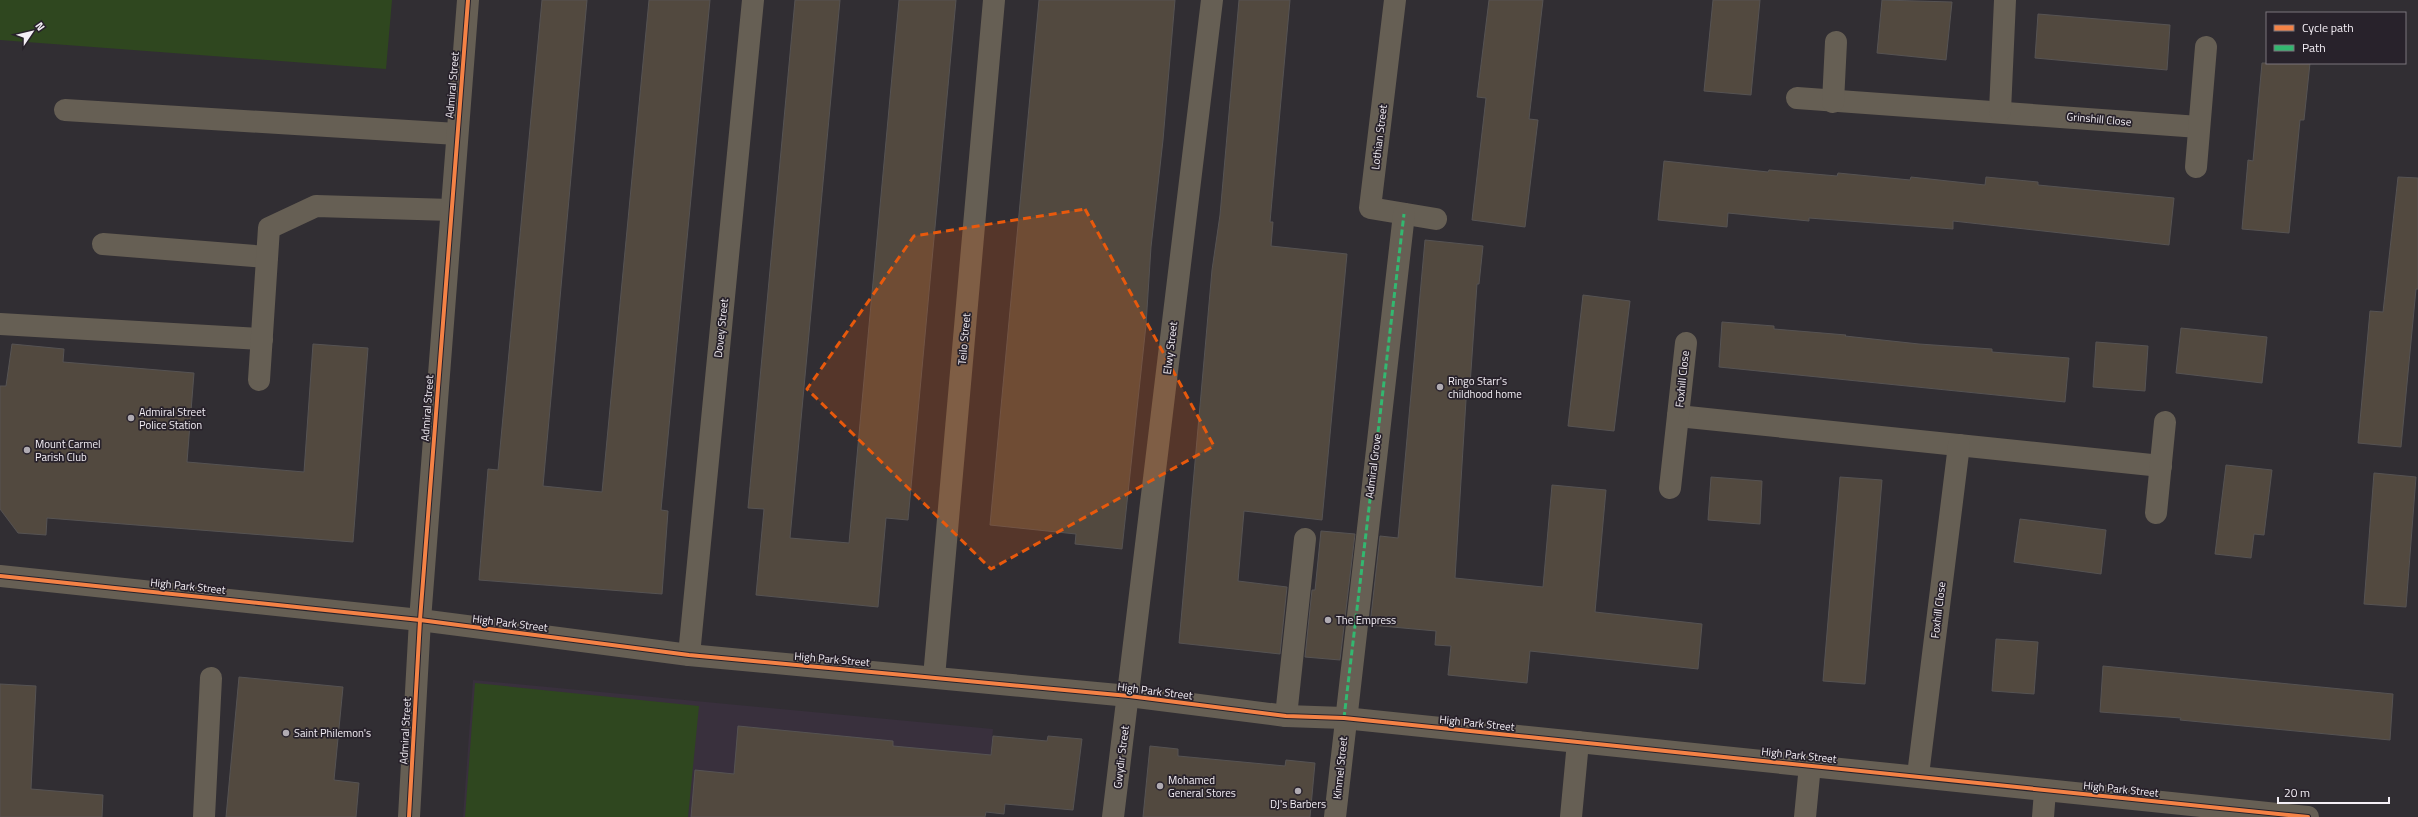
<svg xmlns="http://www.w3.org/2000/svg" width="2418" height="817" viewBox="0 0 2418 817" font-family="'Titillium Web',sans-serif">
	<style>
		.built { fill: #39303d }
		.green { fill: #2f471f }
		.building { fill: #52493f; stroke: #565353 }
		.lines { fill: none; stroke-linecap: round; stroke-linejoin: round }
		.minor { stroke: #665f54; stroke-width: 22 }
		.quiet { stroke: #33b770; stroke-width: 3; stroke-dasharray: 6 3; stroke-linecap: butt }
		.cycleway-casing { stroke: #28222b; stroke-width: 6 }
		.cycleway { stroke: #f48246; stroke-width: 4 }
		.marked { fill: #e8590c; fill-opacity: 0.2; stroke: #e8590c; stroke-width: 3; stroke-dasharray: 8 5; stroke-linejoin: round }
		.poi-dot { fill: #b0abb2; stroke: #28222b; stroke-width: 1.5 }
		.labels { text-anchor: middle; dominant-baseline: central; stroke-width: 3.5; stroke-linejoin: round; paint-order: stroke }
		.street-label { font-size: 11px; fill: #f4eff6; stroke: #28222b }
		.poi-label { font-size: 11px; fill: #f4eff6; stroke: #28222b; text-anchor: start }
	</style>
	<rect width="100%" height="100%" fill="#312e33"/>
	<polygon class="built" points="473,680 993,729 985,817 463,817"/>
	<g class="green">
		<polygon points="0,0 392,0 386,69 0,40"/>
		<polygon points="475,683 699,706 688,817 465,817"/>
	</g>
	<g class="building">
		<polygon points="542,0 587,0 543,486 602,492 649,0 710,0 661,510 668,511 662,594 479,580 488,469 498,470"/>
		<polygon points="795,0 840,0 790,538 849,543 899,0 956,0 908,520 886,518 878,607 756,595 764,509 748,508"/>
		<polygon points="1039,0 1175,0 1163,140 1151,247 1146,325 1122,549 1075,544 1076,534 990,525"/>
		<polygon points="1239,0 1290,0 1270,222 1273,222 1271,246 1347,254 1322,520 1244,511 1238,581 1287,587 1280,654 1179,643 1212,270 1220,215"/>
		<polygon points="1489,0 1543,0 1529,119 1538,120 1525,227 1472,220 1486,98 1477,97"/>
		<polygon points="1713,0 1760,0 1751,95 1704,91"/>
		<polygon points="1882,0 1952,2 1946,60 1877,53"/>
		<polygon points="2038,14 2170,25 2167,70 2035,58"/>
		<polygon points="2262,63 2310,63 2304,120 2300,120 2289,233 2242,229 2248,160 2253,161"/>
		<polygon points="1664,161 1768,172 1769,170 1837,176 1838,173 1910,180 1911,177 1985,185 1986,177 2038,182 2038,185 2174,198 2169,245 1953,221 1953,229 1809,218 1809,221 1728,213 1727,227 1658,220"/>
		<polygon points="2398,177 2418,178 2418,289 2416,289 2401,447 2358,443 2370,311 2383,312"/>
		<polygon points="1425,240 1483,246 1479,284 1477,284 1470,385 1466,400 1455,578 1543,587 1552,485 1606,490 1595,612 1702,624 1698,669 1530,651 1527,683 1448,675 1451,646 1435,645 1436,631 1370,625 1380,536 1398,538"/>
		<polygon points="1583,295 1630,301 1614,431 1568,426"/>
		<polygon points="1722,322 1774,326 1774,329 1846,335 1845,336 1919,344 1992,349 1992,352 2069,358 2065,402 1719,367"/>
		<polygon points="2181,328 2267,337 2262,383 2176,373"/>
		<polygon points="2096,342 2148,346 2145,391 2093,387"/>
		<polygon points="12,344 64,349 63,362 194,373 187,462 304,472 313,344 368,348 353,542 47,518 46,535 18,533 0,509 0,386 6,386"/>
		<polygon points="2226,465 2272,470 2264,535 2254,534 2251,558 2215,554"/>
		<polygon points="2374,473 2416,477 2406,607 2364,604"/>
		<polygon points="1711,477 1762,481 1760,524 1708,520"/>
		<polygon points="1840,477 1882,480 1865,684 1823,681"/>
		<polygon points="2020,519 2106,530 2101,574 2014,562"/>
		<polygon points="1321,531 1355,534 1340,660 1305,657 1312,590 1315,590"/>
		<polygon points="1996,639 2038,642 2034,694 1992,691"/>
		<polygon points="2103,666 2393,694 2390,740 2180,720 2181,718 2100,712"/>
		<polygon points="239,677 343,687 334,780 359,783 356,817 226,817"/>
		<polygon points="0,684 36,686 31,789 103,795 102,817 0,817"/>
		<polygon points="738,726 893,741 893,746 991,755 993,736 1047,741 1048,736 1082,739 1073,810 1005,804 1004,814 986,812 985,817 691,817 695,770 734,774"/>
		<polygon points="1150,746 1178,749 1178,756 1285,766 1286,760 1315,763 1310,817 1143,817"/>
	</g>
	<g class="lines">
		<g class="minor">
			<polyline points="1395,0 1370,208 1436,219"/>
			<polyline points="1797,98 2199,127"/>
			<polyline points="1833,102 1836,42"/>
			<polyline points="65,110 457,134"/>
			<polyline points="2000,111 2005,0"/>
			<polyline points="2196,167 2206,47"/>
			<polyline points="103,244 267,257"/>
			<polyline points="0,324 262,339"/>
			<polyline points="259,380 269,228 316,206 451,210"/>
			<polyline points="1678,416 2161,466"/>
			<polyline points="1670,488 1686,343"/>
			<polyline points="2156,513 2165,422"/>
			<path d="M0 576 420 620 689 655 1129 696 1286 716 1344 718C1666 750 1987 784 2308 817"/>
			<polyline points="689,655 753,0"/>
			<polyline points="934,677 994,0"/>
			<polyline points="1286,716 1305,539"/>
			<polyline points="1918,775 1959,445"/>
			<polyline points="204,817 211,678"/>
			<polyline points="409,817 420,620 468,0"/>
			<polyline points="1113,817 1212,0"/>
			<polyline points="1335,817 1404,214"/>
			<polyline points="1571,817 1578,742"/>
			<polyline points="1805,817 1810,765"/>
			<polyline points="2043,817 2045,791"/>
		</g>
		<polyline class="quiet" points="1344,718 1404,214"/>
		<g class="cycleway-casing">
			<g id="cycleway">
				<path d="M0 576 420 620 689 655 1129 696 1286 716 1344 718C1666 750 1987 784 2308 817"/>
				<polyline points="409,817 420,620 468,0"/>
			</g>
		</g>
		<use href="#cycleway" class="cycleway"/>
	</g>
	<path class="marked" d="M1085 209 1214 446 991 569 807 389 914 236Z"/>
	<g class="poi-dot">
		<circle cx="1440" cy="387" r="4"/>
		<circle cx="131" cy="418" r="4"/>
		<circle cx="27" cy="450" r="4"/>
		<circle cx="1328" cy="620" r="4"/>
		<circle cx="286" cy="733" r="4"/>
		<circle cx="1160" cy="786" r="4"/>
		<circle cx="1298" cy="791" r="4"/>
	</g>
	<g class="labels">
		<g class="street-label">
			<text transform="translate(452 85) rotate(-85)">Admiral Street</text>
			<text transform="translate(2099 119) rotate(5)">Grinshill Close</text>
			<text transform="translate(1379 137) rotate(-83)">Lothian Street</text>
			<text transform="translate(721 328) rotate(-84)">Dovey Street</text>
			<text transform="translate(964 339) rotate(-85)">Teilo Street</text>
			<text transform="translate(1170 348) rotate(-83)">Elwy Street</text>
			<text transform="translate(1682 379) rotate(-84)">Foxhill Close</text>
			<text transform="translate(427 408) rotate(-86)">Admiral Street</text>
			<text transform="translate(1373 466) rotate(-83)">Admiral Grove</text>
			<text transform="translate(188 586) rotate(6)">High Park Street</text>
			<text transform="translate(1938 610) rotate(-83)">Foxhill Close</text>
			<text transform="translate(510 623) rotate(7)">High Park Street</text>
			<text transform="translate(832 659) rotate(5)">High Park Street</text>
			<text transform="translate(1155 691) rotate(7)">High Park Street</text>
			<text transform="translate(1477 723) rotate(6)">High Park Street</text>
			<text transform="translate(405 731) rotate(-87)">Admiral Street</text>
			<text transform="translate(1799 755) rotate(6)">High Park Street</text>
			<text transform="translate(1121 757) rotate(-83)">Gwydir Street</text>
			<text transform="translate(1340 768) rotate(-84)">Kinmel Street</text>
			<text transform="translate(2121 789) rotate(6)">High Park Street</text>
		</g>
		<g class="poi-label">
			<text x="1448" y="381">Ringo Starr's<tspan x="1448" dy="13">childhood home</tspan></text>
			<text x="139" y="412">Admiral Street<tspan x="139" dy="13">Police Station</tspan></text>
			<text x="35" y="444">Mount Carmel<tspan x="35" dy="13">Parish Club</tspan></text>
			<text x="1336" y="620">The Empress</text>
			<text x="294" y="733">Saint Philemon's</text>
			<text x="1168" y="780">Mohamed<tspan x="1168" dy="13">General Stores</tspan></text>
			<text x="1298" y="804" text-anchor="middle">DJ's Barbers</text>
		</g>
	</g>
	<rect x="2266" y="12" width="140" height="52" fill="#28222b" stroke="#7a747c"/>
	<rect x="2274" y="25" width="20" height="6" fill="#f48246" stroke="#7a747c"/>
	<text x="2302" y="32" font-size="12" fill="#f4eff6">Cycle path</text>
	<rect x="2274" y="45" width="20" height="6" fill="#33b770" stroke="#7a747c"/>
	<text x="2302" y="52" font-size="12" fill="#f4eff6">Path</text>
	<g transform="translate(32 32) rotate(55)" stroke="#28222b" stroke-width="3" paint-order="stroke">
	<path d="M0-3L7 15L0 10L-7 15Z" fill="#f4eff6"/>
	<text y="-6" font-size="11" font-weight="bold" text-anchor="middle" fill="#f4eff6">N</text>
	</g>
	<path d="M2278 797v6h111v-6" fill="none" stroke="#f4eff6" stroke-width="2"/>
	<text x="2284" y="797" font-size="12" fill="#f4eff6" stroke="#28222b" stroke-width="3" paint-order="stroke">20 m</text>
</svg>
